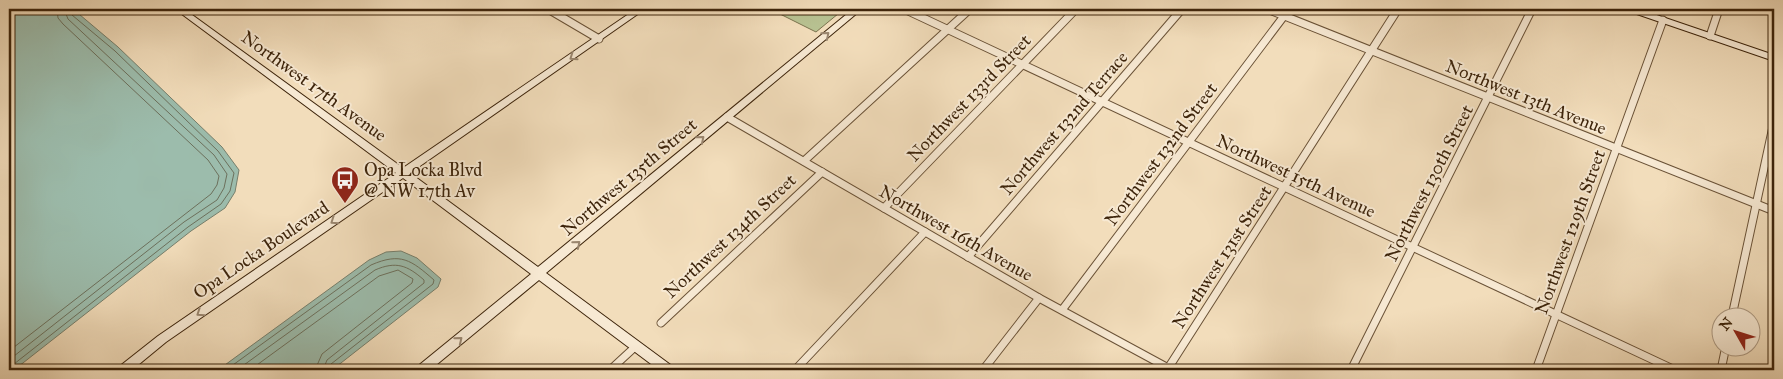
<svg xmlns="http://www.w3.org/2000/svg" width="1783" height="379" viewBox="0 0 1783 379" font-family="'IM FELL Great Primer',serif">
	<style>
		.green { fill: #b8c292; stroke: #7a734e }
		.water { fill: #9cbcac; stroke: #767f6c }
		.lines { fill: none; stroke-linecap: round; stroke-linejoin: round }
		.shore { stroke: #6c705c; stroke-width: 1 }
		.street-casing { stroke: #6a5237; stroke-width: 9 }
		.secondary-casing { stroke: #3d240b; stroke-width: 2 }
		.street { stroke: #f7e9d3; stroke-width: 7 }
		.secondary { fill: #f7e9d3; fill-rule: evenodd }
		.oneway { stroke: #9a866f }
		.labels { text-anchor: middle; dominant-baseline: central; stroke-width: 4; stroke-linejoin: round; paint-order: stroke }
		.street-label { font-size: 18px; fill: #3d240b; stroke: #f7e9d3 }
		.poi-label { font-size: 18px; fill: #3d240b; stroke: #f7e9d3; text-anchor: start }
	</style>
	<rect width="100%" height="100%" fill="#f2ddbb"/>
	<filter id="stains"><feTurbulence type="fractalNoise" baseFrequency=".004" numOctaves="4"/><feColorMatrix values="0 0 0 0 .2 0 0 0 0 .09 0 0 0 0 .02 0 0 0 .5 -.17"/></filter>
	<radialGradient id="worn" r=".72"><stop offset=".6" stop-color="#630" stop-opacity="0"/><stop offset="1" stop-color="#630" stop-opacity=".3"/></radialGradient>
	<polygon class="green" points="770,9 844,9 816,32"/>
	<g class="water">
		<polygon points="9,9 73,9 118,47 222,147 239,170 235,192 225,208 191,231 14,370 9,370"/>
		<polygon points="401,251 417,258 441,279 438,287 332,370 218,370 369,260 386,252"/>
	</g>
	<g class="lines">
		<g class="shore">
			<polyline points="9,351 211,194 217,185 219,176 208,160 63,24 58,18 57,9"/>
			<polyline points="9,360 184,222 217,200 224,188 227,174 214,155 68,19 64,9"/>
			<polyline points="12,370 14,364 188,227 221,204 230,191 234,173 218,151 115,51 72,15 70,9"/>
			<path d="M226 370 371 265C401 252 411 260 434 280L433 284 331 364 329 370"/>
			<path d="M237 370 375 270C396 261 407 265 424 280V283L327 360 323 370"/>
			<polyline points="250,370 379,276 398,270 413,279 412,283 322,354 315,370"/>
		</g>
		<g class="street-casing">
			<g id="street">
				<polyline points="548,9 599,39"/>
				<polyline points="904,9 1675,370"/>
				<polyline points="1267,9 1774,211"/>
				<polyline points="1710,36 1719,9"/>
				<polyline points="727,117 1039,298 1172,370"/>
				<polyline points="804,161 970,9"/>
				<polyline points="884,208 1076,9"/>
				<polyline points="968,257 1182,9"/>
				<polyline points="1062,310 1284,16"/>
				<polyline points="1732,316 1774,122"/>
				<polyline points="661,323 822,172"/>
				<polyline points="610,370 636,346"/>
				<polyline points="795,370 925,232"/>
				<polyline points="983,370 1039,298"/>
				<polyline points="1167,370 1398,9"/>
				<polyline points="1351,370 1532,9"/>
				<polyline points="1536,370 1663,20"/>
				<polyline points="1721,370 1726,346"/>
			</g>
		</g>
		<g class="secondary-casing">
			<g id="secondary">
				<polygon points="175,9 184,9 403,168 636,9 645,9 410,173 538,267 853,9 862,9 546,273 672,366 674,370 659,370 539,280 430,370 416,370 418,366 531,274 403,178 166,342 132,370 118,370 120,366 158,336 396,173"/>
				<polygon points="1627,9 1639,9 1774,55 1774,61 1628,11"/>
			</g>
		</g>
		<use href="#street" class="street"/>
		<use href="#secondary" class="secondary"/>
	</g>
	<defs><path id="oneway-chevron" d="M-2-3.5L2.5 0L-2 3.5" fill="none" stroke-width="1.6" stroke-linecap="round" stroke-linejoin="round" transform="scale(1.25)"/></defs>
	<g class="oneway">
		<use href="#oneway-chevron" transform="translate(826 35) rotate(-40)"/>
		<use href="#oneway-chevron" transform="translate(573 57) rotate(145)"/>
		<use href="#oneway-chevron" transform="translate(701 139) rotate(-40)"/>
		<use href="#oneway-chevron" transform="translate(334 221) rotate(146)"/>
		<use href="#oneway-chevron" transform="translate(577 244) rotate(-40)"/>
		<use href="#oneway-chevron" transform="translate(200 313) rotate(146)"/>
		<use href="#oneway-chevron" transform="translate(459 340) rotate(-39)"/>
	</g>
	<defs>
		<g id="bus-pin" transform="scale(1.4375)"><path d="M0 17L-7.5 6A9.5 9.5 0 1 1 7.5 6Z" fill="#8f2418" stroke="#f7e9d3"/><path d="M-5-6H5V4H4V6H2V4H-2V6H-4V4H-5ZM-3.5-4V0h7V-4ZM-3.5 1.2v1.5H-2V1.2ZM2 1.2v1.5H3.5V1.2Z" fill="#fff"/></g>
	</defs>
	<g fill-rule="evenodd">
		<use href="#bus-pin" x="345" y="180"/>
	</g>
	<g class="labels">
		<g class="street-label">
			<text transform="translate(314 86) rotate(36)">Northwest 17th Avenue</text>
			<text transform="translate(1526 97) rotate(22)">Northwest 13th Avenue</text>
			<text transform="translate(969 98) rotate(-46)">Northwest 133rd Street</text>
			<text transform="translate(1064 123) rotate(-49)">Northwest 132nd Terrace</text>
			<text transform="translate(1161 154) rotate(-53)">Northwest 132nd Street</text>
			<text transform="translate(1296 176) rotate(25)">Northwest 15th Avenue</text>
			<text transform="translate(629 177) rotate(-40)">Northwest 135th Street</text>
			<text transform="translate(1429 183) rotate(-63)">Northwest 130th Street</text>
			<text transform="translate(1570 232) rotate(-70)">Northwest 129th Street</text>
			<text transform="translate(956 233) rotate(30)">Northwest 16th Avenue</text>
			<text transform="translate(730 236) rotate(-43)">Northwest 134th Street</text>
			<text transform="translate(261 250) rotate(-34)">Opa Locka Boulevard</text>
			<text transform="translate(1222 257) rotate(-57)">Northwest 131st Street</text>
		</g>
		<g class="poi-label">
			<text x="364" y="170">Opa Locka Blvd<tspan x="364" dy="21">@ NW 17th Av</tspan></text>
		</g>
	</g>
	<rect width="1783" height="379" fill="none" stroke="#f2ddbb" stroke-width="30"/>
	<rect x="10" y="10" width="1763" height="359" fill="none" stroke="#3d240b" stroke-width="2.5"/>
	<rect x="15" y="15" width="1753" height="349" fill="none" stroke="#3d240b"/>
	<g transform="translate(1736 332) rotate(309)"><circle r="24" fill="#f7e9d3" stroke="#ad9a83"/>
	<path d="M0-4L9 19L0 12L-9 19Z" fill="#8f2418"/>
	<text y="-8" font-size="14" font-weight="bold" text-anchor="middle" fill="#3d240b">N</text>
	</g>
	<rect width="100%" height="100%" filter="url(#stains)"/>
	<rect width="100%" height="100%" fill="url(#worn)"/>
</svg>
